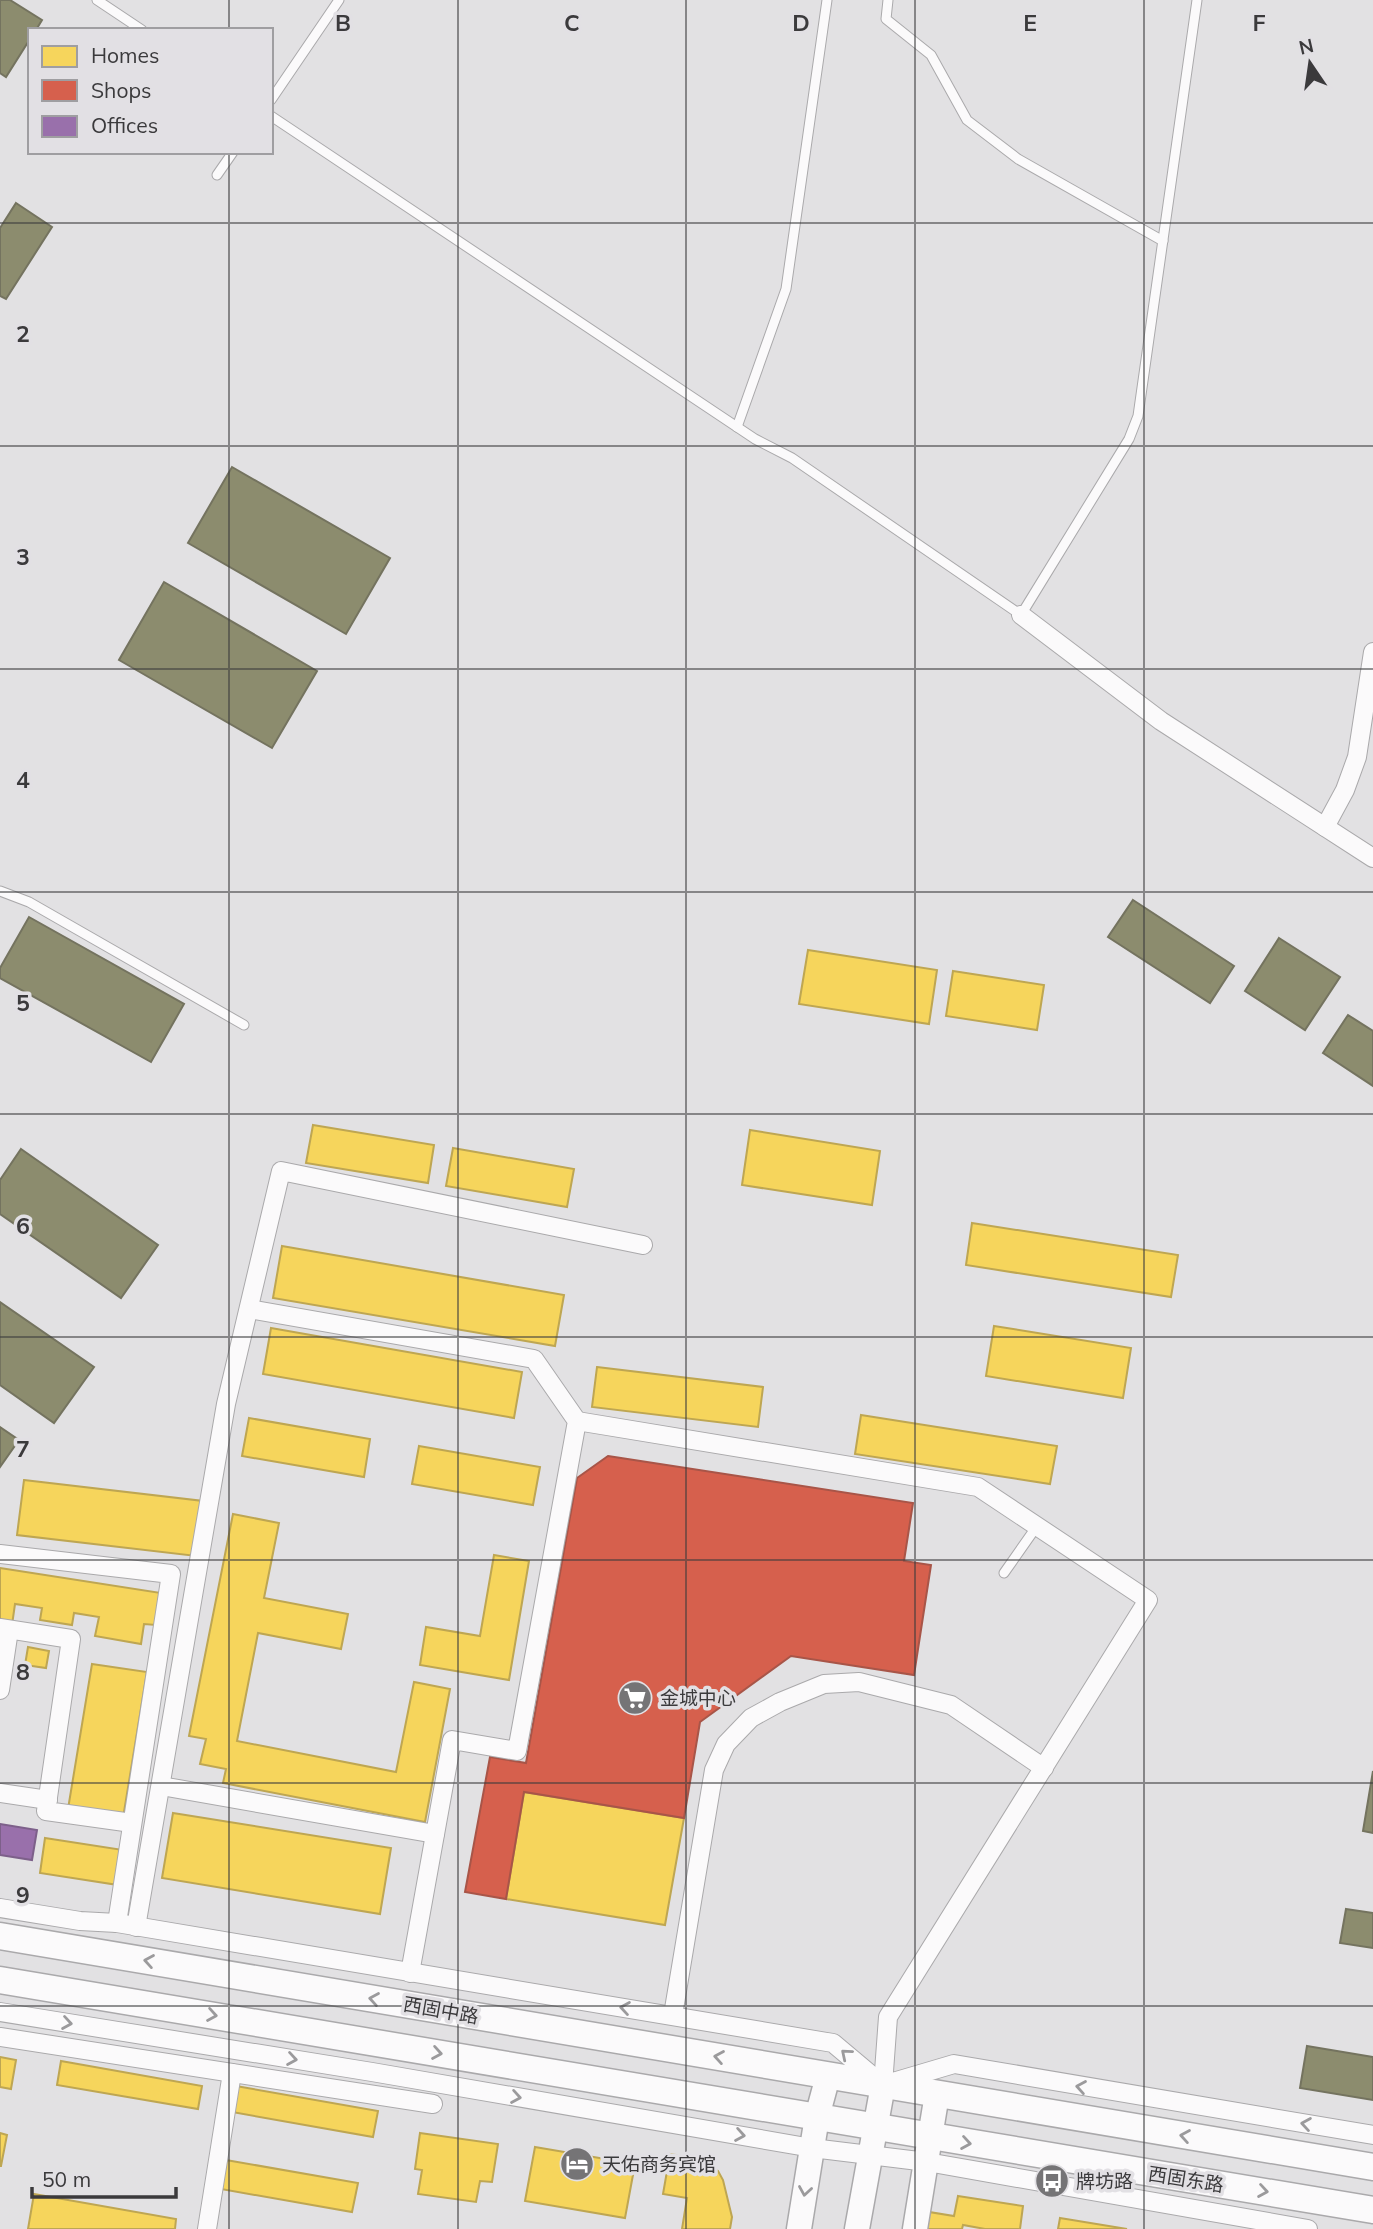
<svg xmlns="http://www.w3.org/2000/svg" width="1373" height="2229" viewBox="0 0 1373 2229" font-family="Mulish,'Noto Sans SC',sans-serif">
	<style>
		.homes { fill: #f6d55c; stroke: #bea652; stroke-width: 2 }
		.shops { fill: #d6604d; stroke: #a85548; stroke-width: 2 }
		.offices { fill: #9970ab; stroke: #7d608a; stroke-width: 2 }
		.industry { fill: #8c8c6e; stroke: #74735f; stroke-width: 2 }
		.lines { fill: none; stroke-linecap: round; stroke-linejoin: round }
		.lane-casing { stroke: #aaa9ab; stroke-width: 11 }
		.street-casing { stroke: #aaa9ab; stroke-width: 20 }
		.secondary-casing { stroke: #aaa9ab; stroke-width: 27 }
		.primary-casing { stroke: #aaa9ab; stroke-width: 29 }
		.lane { stroke: #fbfafb; stroke-width: 9 }
		.street { stroke: #fbfafb; stroke-width: 18 }
		.secondary { stroke: #fbfafb; stroke-width: 24 }
		.primary { stroke: #fbfafb; stroke-width: 26 }
		.oneway { stroke: #9b9a9c }
		.grid { fill: none; stroke: #3b3a3c; stroke-width: 2; stroke-opacity: 0.55 }
		.labels { text-anchor: middle; dominant-baseline: central; stroke-width: 7; stroke-linejoin: round; paint-order: stroke }
		.poi-label { font-size: 19px; fill: #3b3a3c; stroke: #e2e0e4; text-anchor: start }
		.street-label { font-size: 19px; fill: #3b3a3c; stroke: #e2e0e4 }
		.grid-label { font-size: 23px; text-anchor: middle; font-weight: bold; fill: #3b3a3c; stroke: #e2e0e4; stroke-width: 7; stroke-linejoin: round; paint-order: stroke }
	</style>
	<rect width="100%" height="100%" fill="#e2e1e3"/>
	<g class="homes">
		<polygon points="808,950 937,970 929,1024 799,1004"/>
		<polygon points="953,971 1044,985 1037,1030 946,1016"/>
		<polygon points="313,1125 434,1145 428,1183 306,1163"/>
		<polygon points="750,1130 880,1151 872,1205 742,1185"/>
		<polygon points="453,1148 574,1169 567,1207 446,1186"/>
		<polygon points="972,1223 1178,1255 1171,1297 966,1265"/>
		<polygon points="282,1246 564,1295 555,1346 273,1298"/>
		<polygon points="994,1326 1131,1348 1123,1398 986,1376"/>
		<polygon points="271,1328 522,1372 514,1418 263,1374"/>
		<polygon points="597,1367 763,1387 758,1427 592,1407"/>
		<polygon points="861,1415 1057,1446 1050,1484 855,1454"/>
		<polygon points="249,1418 370,1439 364,1477 242,1456"/>
		<polygon points="419,1446 540,1467 533,1505 412,1484"/>
		<polygon points="24,1480 203,1501 196,1556 17,1535"/>
		<polygon points="233,1514 279,1523 264,1598 348,1614 341,1649 258,1633 237,1741 396,1772 414,1682 450,1689 425,1822 223,1783 226,1769 200,1764 206,1739 189,1736"/>
		<polygon points="494,1555 529,1561 509,1680 420,1665 426,1627 480,1636"/>
		<polygon points="0,1568 161,1593 156,1625 144,1624 141,1644 95,1636 99,1617 74,1613 72,1625 40,1620 42,1608 15,1604 12,1625 0,1623"/>
		<polygon points="28,1647 49,1651 46,1668 25,1665"/>
		<polygon points="92,1664 147,1672 123,1818 68,1809"/>
		<polygon points="524,1792 684,1818 665,1925 506,1899"/>
		<polygon points="173,1813 391,1848 380,1914 162,1878"/>
		<polygon points="45,1838 123,1850 118,1885 40,1873"/>
		<polygon points="0,2057 16,2060 11,2089 0,2087"/>
		<polygon points="61,2061 202,2086 198,2109 57,2085"/>
		<polygon points="236,2086 378,2111 373,2137 232,2112"/>
		<polygon points="0,2133 7,2135 1,2166 0,2166"/>
		<polygon points="420,2133 498,2144 492,2182 480,2181 476,2202 418,2194 422,2170 415,2169"/>
		<polygon points="535,2147 635,2164 625,2218 525,2201"/>
		<polygon points="670,2154 699,2159 718,2171 723,2180 732,2217 730,2229 682,2229 687,2198 663,2194"/>
		<polygon points="226,2160 358,2183 352,2212 221,2189"/>
		<polygon points="34,2194 176,2219 175,2229 28,2229"/>
		<polygon points="958,2196 1023,2206 1020,2229 985,2229 963,2225 962,2229 926,2229 929,2212 954,2216"/>
		<polygon points="1060,2218 1127,2229 1058,2229"/>
	</g>
	<polygon class="shops" points="608,1456 913,1503 904,1561 931,1565 914,1675 791,1656 700,1722 684,1818 524,1792 506,1899 465,1892 490,1757 526,1763 577,1478"/>
	<polygon class="offices" points="0,1824 37,1830 32,1860 0,1855"/>
	<g class="industry">
		<polygon points="0,0 10,0 42,20 36,30 30,30 30,39 6,77 0,73"/>
		<polygon points="16,203 52,227 6,299 0,296 0,228"/>
		<polygon points="232,467 390,558 346,634 188,543"/>
		<polygon points="164,582 317,671 272,748 119,660"/>
		<polygon points="1133,900 1234,966 1210,1003 1108,937"/>
		<polygon points="29,917 184,1004 151,1062 0,978 0,968"/>
		<polygon points="1279,938 1340,977 1305,1030 1245,991"/>
		<polygon points="1348,1015 1373,1031 1373,1086 1323,1053"/>
		<polygon points="21,1149 158,1245 121,1298 0,1214 0,1180"/>
		<polygon points="0,1302 94,1367 54,1423 0,1385"/>
		<polygon points="0,1427 19,1440 0,1467"/>
		<polygon points="1373,1771 1373,1833 1363,1831"/>
		<polygon points="1346,1909 1373,1913 1373,1948 1340,1943"/>
		<polygon points="1307,2046 1373,2057 1373,2100 1300,2088"/>
	</g>
	<g class="lines">
		<g class="lane-casing">
			<g id="lane">
				<polyline points="97,0 142,30"/>
				<polyline points="888,0 886,19 931,55 967,120 1018,159 1163,241"/>
				<polyline points="271,100 339,0"/>
				<polyline points="271,116 755,439 792,458 1021,615 1129,439 1138,416 1197,0"/>
				<polyline points="217,175 233,152"/>
				<polyline points="737,427 786,289 827,0"/>
				<polyline points="0,891 29,902 244,1025"/>
				<polyline points="1004,1573 1037,1526"/>
			</g>
		</g>
		<g class="street-casing">
			<g id="street">
				<polyline points="1021,615 1161,721 1373,858"/>
				<polyline points="1325,827 1345,790 1357,757 1373,652"/>
				<polyline points="249,1309 534,1359 577,1421 517,1751 452,1740 410,1973"/>
				<polyline points="577,1421 978,1487 1148,1600 888,2017 883,2085"/>
				<polyline points="0,1554 171,1574 117,1923"/>
				<polyline points="0,1628 71,1639 46,1811 132,1823"/>
				<polyline points="0,1690 9,1630"/>
				<polyline points="161,1786 435,1834"/>
				<polyline points="0,1793 48,1800"/>
				<polyline points="0,1908 80,1921 117,1923 833,2043 883,2085 954,2064 1373,2135"/>
				<polyline points="136,1927 226,1404 281,1171 643,1245"/>
				<polyline points="0,2012 372,2072 812,2148 927,2162 1308,2229"/>
				<polyline points="673,2015 714,1770 726,1744 751,1718 780,1702 824,1684 859,1682 951,1705 1044,1768"/>
				<polyline points="0,2037 433,2104"/>
				<polyline points="207,2229 232,2073"/>
			</g>
		</g>
		<g class="secondary-casing">
			<g id="secondary">
				<polyline points="799,2229 817,2117 828,2076"/>
				<polyline points="857,2229 883,2085"/>
				<polyline points="915,2229 937,2094"/>
			</g>
		</g>
		<g class="primary-casing">
			<g id="primary">
				<polyline points="0,1936 1373,2167"/>
				<polyline points="0,1980 1373,2210"/>
			</g>
		</g>
		<use href="#lane" class="lane"/>
		<use href="#street" class="street"/>
		<use href="#secondary" class="secondary"/>
		<use href="#primary" class="primary"/>
	</g>
	<defs><path id="oneway-chevron" d="M-2-3.5L2.5 0L-2 3.5" fill="none" stroke-width="1.6" stroke-linecap="round" stroke-linejoin="round" transform="scale(1.75)"/></defs>
	<g class="oneway">
		<use href="#oneway-chevron" transform="translate(149 1961) rotate(-170)"/>
		<use href="#oneway-chevron" transform="translate(374 1999) rotate(-170)"/>
		<use href="#oneway-chevron" transform="translate(625 2008) rotate(-171)"/>
		<use href="#oneway-chevron" transform="translate(212 2015) rotate(10)"/>
		<use href="#oneway-chevron" transform="translate(67 2023) rotate(9)"/>
		<use href="#oneway-chevron" transform="translate(437 2053) rotate(10)"/>
		<use href="#oneway-chevron" transform="translate(846 2054) rotate(-140)"/>
		<use href="#oneway-chevron" transform="translate(719 2057) rotate(-170)"/>
		<use href="#oneway-chevron" transform="translate(292 2059) rotate(9)"/>
		<use href="#oneway-chevron" transform="translate(1081 2087) rotate(-170)"/>
		<use href="#oneway-chevron" transform="translate(516 2097) rotate(10)"/>
		<use href="#oneway-chevron" transform="translate(1306 2124) rotate(-171)"/>
		<use href="#oneway-chevron" transform="translate(740 2135) rotate(10)"/>
		<use href="#oneway-chevron" transform="translate(1185 2136) rotate(-170)"/>
		<use href="#oneway-chevron" transform="translate(966 2143) rotate(9)"/>
		<use href="#oneway-chevron" transform="translate(805 2191) rotate(99)"/>
		<use href="#oneway-chevron" transform="translate(1263 2191) rotate(9)"/>
	</g>
	<path class="grid" d="M229 0V30M458 0V2229M686 0V2229M915 0V2229M1144 0V2229M229 152V2229M0 223H1373M0 446H1373M0 669H1373M0 892H1373M0 1114H1373M0 1337H1373M0 1560H1373M0 1783H1373M0 2006H1373"/>
	<defs>
		<g id="supermarket-disc" transform="scale(1.75)"><circle r="9.5" fill="#757476" stroke="#e2e0e4"/><path d="M-6-5.5h2.5l.6 2H6L4.5 2H-2.5L-4.4-4H-6ZM-1.5 3.2a1.3 1.3 0 1 0 .1 0ZM3 3.2a1.3 1.3 0 1 0 .1 0Z" fill="#fff"/></g>
		<g id="hotel-disc" transform="scale(1.75)"><circle r="9.5" fill="#757476" stroke="#e2e0e4"/><path d="M-6-4.5h1.5V1H6V5H4.5V3h-9V5H-6ZM-4 0a1.8 1.8 0 1 1 3.6 0ZM.5 0V-2.5h3Q6-2.5 6 0Z" fill="#fff"/></g>
		<g id="bus-disc" transform="scale(1.75)"><circle r="9.5" fill="#757476" stroke="#e2e0e4"/><path d="M-5-6H5V4H4V6H2V4H-2V6H-4V4H-5ZM-3.5-4V0h7V-4ZM-3.5 1.2v1.5H-2V1.2ZM2 1.2v1.5H3.5V1.2Z" fill="#fff"/></g>
	</defs>
	<g fill-rule="evenodd">
		<use href="#supermarket-disc" x="635" y="1698"/>
		<use href="#hotel-disc" x="577" y="2164"/>
		<use href="#bus-disc" x="1052" y="2181"/>
	</g>
	<g class="labels">
		<g class="poi-label">
			<text x="660" y="1698">金城中心</text>
			<text x="602" y="2164">天佑商务宾馆</text>
			<text x="1076" y="2181">牌坊路</text>
		</g>
		<g class="street-label">
			<text transform="translate(441 2010) rotate(10)">西固中路</text>
			<text transform="translate(1186 2179) rotate(9)">西固东路</text>
		</g>
	</g>
	<g class="grid-label">
		<text x="343" y="31">B</text>
		<text x="572" y="31">C</text>
		<text x="801" y="31">D</text>
		<text x="1030" y="31">E</text>
		<text x="1259" y="31">F</text>
		<text x="23" y="342">2</text>
		<text x="23" y="565">3</text>
		<text x="23" y="788">4</text>
		<text x="23" y="1011">5</text>
		<text x="23" y="1234">6</text>
		<text x="23" y="1457">7</text>
		<text x="23" y="1680">8</text>
		<text x="23" y="1903">9</text>
	</g>
	<rect x="28" y="28" width="245" height="126" fill="#e2e0e4" stroke="#9f9ea1" stroke-width="2"/>
	<rect x="42" y="46" width="35" height="21" fill="#f6d55c" stroke="#9f9ea1" stroke-width="2"/>
	<text x="91" y="63" font-size="21" fill="#3b3a3c">Homes</text>
	<rect x="42" y="80" width="35" height="21" fill="#d6604d" stroke="#9f9ea1" stroke-width="2"/>
	<text x="91" y="98" font-size="21" fill="#3b3a3c">Shops</text>
	<rect x="42" y="116" width="35" height="21" fill="#9970ab" stroke="#9f9ea1" stroke-width="2"/>
	<text x="91" y="133" font-size="21" fill="#3b3a3c">Offices</text>
	<g transform="translate(1310 63) rotate(347)" stroke="#e2e0e4" stroke-width="5" paint-order="stroke">
	<path d="M0-5L12 26L0 18L-12 26Z" fill="#3b3a3c"/>
	<text y="-10" font-size="19" font-weight="bold" text-anchor="middle" fill="#3b3a3c">N</text>
	</g>
	<path d="M32 2187v10h144v-10" fill="none" stroke="#3b3a3c" stroke-width="3.5"/>
	<text x="42" y="2187" font-size="21" fill="#3b3a3c" stroke="#e2e0e4" stroke-width="5" paint-order="stroke">50 m</text>
</svg>
